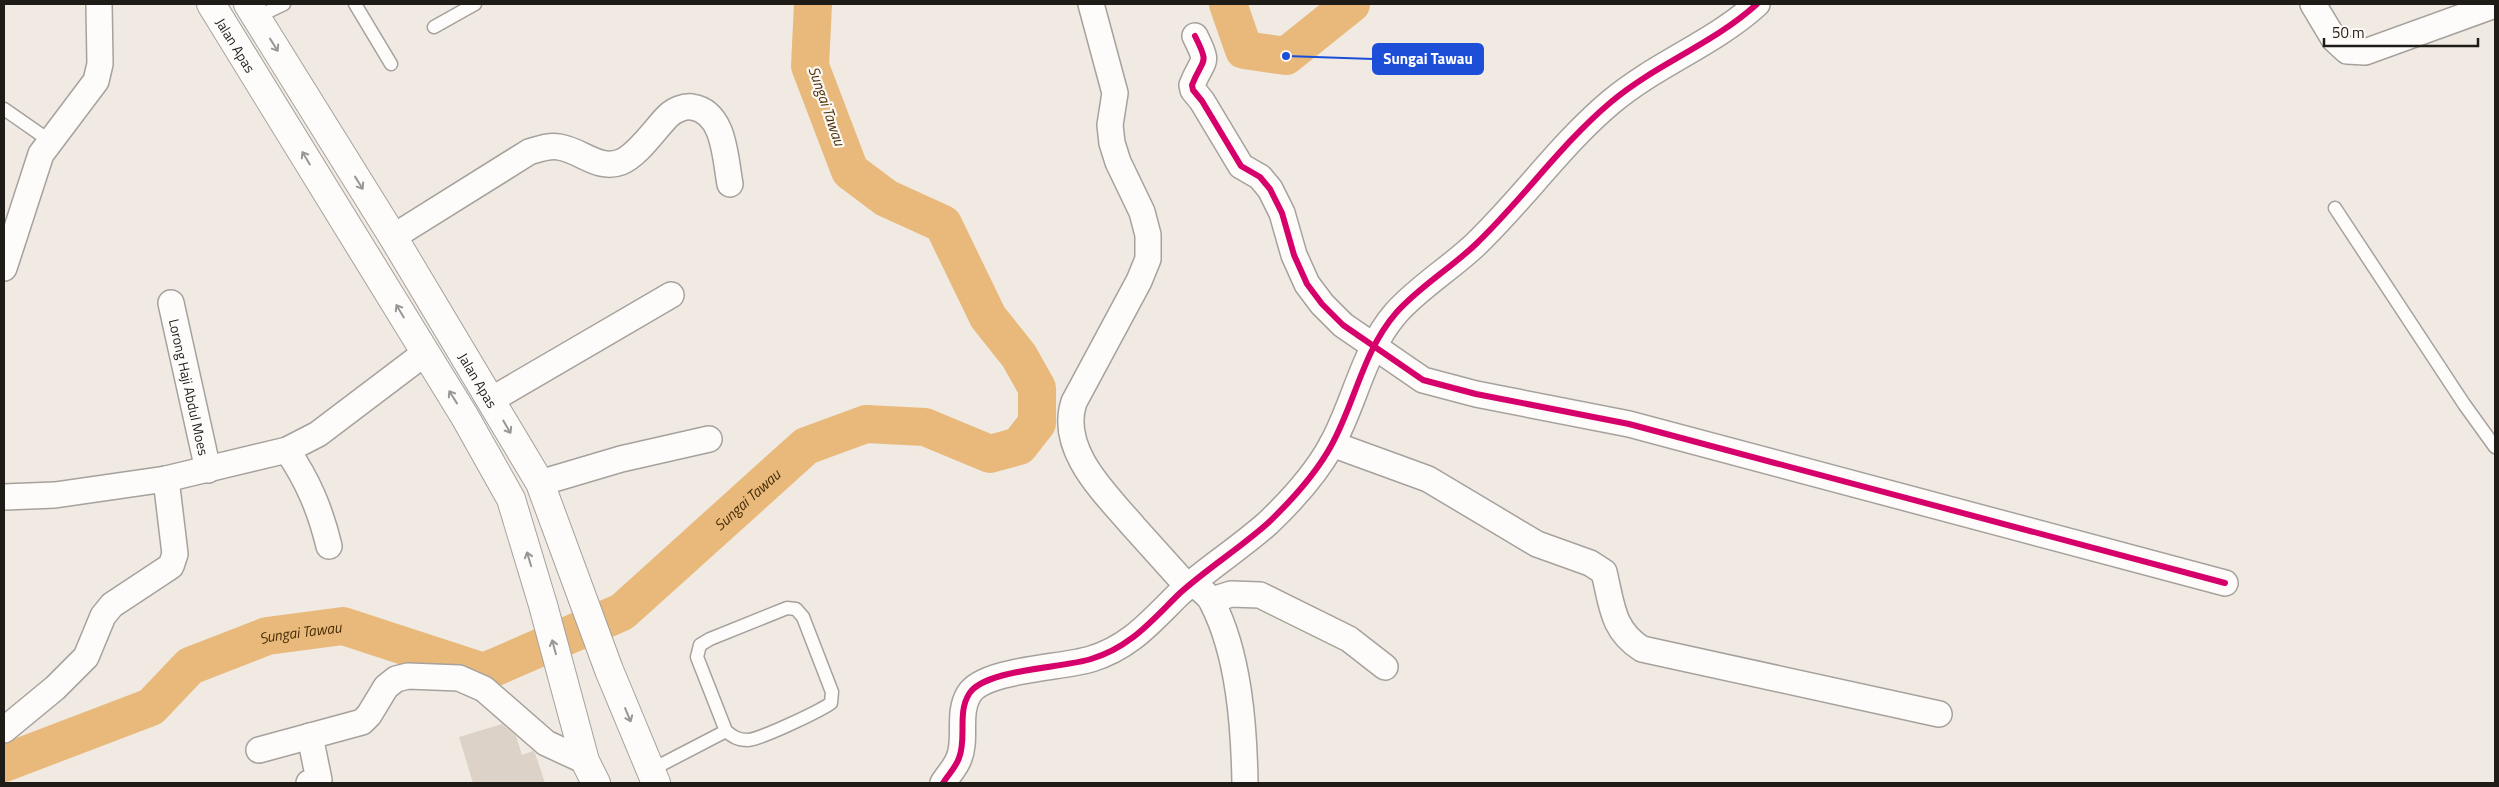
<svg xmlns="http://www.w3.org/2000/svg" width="2499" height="787" viewBox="0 0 2499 787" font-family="'Titillium Web',sans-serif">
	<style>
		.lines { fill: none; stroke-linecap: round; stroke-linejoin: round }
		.river { stroke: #e8b97a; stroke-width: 38 }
		.building { fill: #dcd2c7 }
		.service-casing { stroke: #a6a19c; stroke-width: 15 }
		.minor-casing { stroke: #a6a19c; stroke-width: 28 }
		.trunk-casing { stroke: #a6a19c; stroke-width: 30 }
		.service { stroke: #fdfcfb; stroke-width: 12 }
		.minor { stroke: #fdfcfb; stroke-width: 25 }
		.trunk { stroke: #fdfcfb; stroke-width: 28 }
		.cycleway-casing { stroke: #fef9f4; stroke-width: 9 }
		.cycleway { stroke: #d6006c; stroke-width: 6 }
		.oneway { stroke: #999794 }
		.labels { text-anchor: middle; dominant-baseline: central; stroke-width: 4.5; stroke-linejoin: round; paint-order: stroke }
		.street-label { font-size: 14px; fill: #1f1b17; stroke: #fef9f4 }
		.water-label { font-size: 15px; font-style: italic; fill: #462c06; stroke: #fef9f4 }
		.leader { fill: none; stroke: #1d4ed8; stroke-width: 2 }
		.callout-dot { fill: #1d4ed8; stroke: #fef9f4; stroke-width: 2 }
		.callout { fill: #1d4ed8; stroke: #1d4ed8; stroke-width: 2 }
		.callout-label { font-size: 15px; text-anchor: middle; font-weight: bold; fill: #fff }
	</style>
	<rect width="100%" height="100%" fill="#f0eae3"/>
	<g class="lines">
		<g class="river">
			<polyline points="1228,4 1244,50 1286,56 1351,4"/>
			<path id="s1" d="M4 763 151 707 190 666 267 636 343 626 484 672 622 612 806 446 866 424 925 427 990 454 1019 446 1037 423V388L1019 356 988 317 943 224 886 198 850 171 810 66 813 4"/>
		</g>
	</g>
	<polygon class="building" points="502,724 516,736 522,755 533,751 535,753 545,783 473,783 459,737"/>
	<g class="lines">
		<g class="service-casing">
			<g id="service">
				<polyline points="355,4 391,64"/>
				<polyline points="257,17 284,4"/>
				<polyline points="434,27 475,4"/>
				<polyline points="4,109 50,141"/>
				<polyline points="2335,208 2464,404 2495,447"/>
				<path d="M787 608 796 609 803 617 832 692 831 703C820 711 761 739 748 740 738 740 733 737 726 731L697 657 700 645 710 639Z"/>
				<polyline points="651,770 726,731"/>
			</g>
		</g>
		<g class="minor-casing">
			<g id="minor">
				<path d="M1091 4 1115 93 1110 125 1112 143 1118 162 1142 212 1148 235V259L1139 281 1074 402C1058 450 1106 494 1134 527 1152 547 1170 567 1188 587"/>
				<polyline points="2313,4 2334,39 2347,51 2365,52 2495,5"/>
				<path d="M1195 36C1210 66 1203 57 1192 85L1193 90 1202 101 1241 166 1260 177 1270 189 1282 213 1294 255 1307 284 1322 304 1343 325 1423 380 1476 394 1629 424 2225 583"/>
				<path d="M393 237 529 152C539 149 549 145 559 147 581 150 598 171 621 162 638 155 655 129 668 116 674 110 684 106 692 107 725 112 725 158 730 184"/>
				<polyline points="4,268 41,154 96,81 100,64 99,4"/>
				<path id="s2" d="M171 303 208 470"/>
				<polyline points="491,400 671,295"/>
				<path d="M1332 444 1428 479 1537 544 1590 563 1604 572C1612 605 1612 630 1642 649L1939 714"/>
				<path d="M287 450C308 481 320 509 329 546"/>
				<polyline points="540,483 621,459 709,439"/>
				<polyline points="4,497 55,495 166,479 287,450 318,434 425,353"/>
				<path d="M1194 583C1199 589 1209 595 1212 602 1239 654 1244 726 1245 783"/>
				<polyline points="1212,600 1231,594 1260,595 1349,639 1385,667"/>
				<polyline points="4,730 55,688 86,657 103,616 112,605 171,566 175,554 166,479"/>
				<polyline points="259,750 362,722 369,715 386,687 396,679 408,676 459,678 484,689 546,743 585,761"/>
				<polyline points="309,783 319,780 310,736"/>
				<path d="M943 783C948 775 956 767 959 758 967 739 957 713 969 694 984 669 1063 668 1091 659 1131 647 1152 620 1180 593 1208 568 1240 548 1268 523 1292 500 1315 475 1331 446 1355 403 1363 351 1396 313 1419 287 1451 268 1476 244 1523 199 1561 144 1611 102 1656 64 1713 44 1757 4"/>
			</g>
		</g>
		<g class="trunk-casing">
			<g id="trunk">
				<path id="s3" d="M211 4 465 417 511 499 543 605 585 761 596 783"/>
				<path id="s4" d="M248 4 393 237 540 483 609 670 656 783"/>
			</g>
		</g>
		<use href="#service" class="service"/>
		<use href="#minor" class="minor"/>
		<use href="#trunk" class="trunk"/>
		<g class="cycleway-casing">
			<g id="cycleway">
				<path d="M1195 36C1210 66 1203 57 1192 85L1193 90 1202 101 1241 166 1260 177 1270 189 1282 213 1294 255 1307 284 1322 304 1343 325 1423 380 1476 394 1629 424 2225 583"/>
				<path d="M943 783C948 775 956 767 959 758 967 739 957 713 969 694 984 669 1063 668 1091 659 1131 647 1152 620 1180 593 1208 568 1240 548 1268 523 1292 500 1315 475 1331 446 1355 403 1363 351 1396 313 1419 287 1451 268 1476 244 1523 199 1561 144 1611 102 1656 64 1713 44 1757 4"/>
			</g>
		</g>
		<use href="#cycleway" class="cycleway"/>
	</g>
	<defs><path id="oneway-shaft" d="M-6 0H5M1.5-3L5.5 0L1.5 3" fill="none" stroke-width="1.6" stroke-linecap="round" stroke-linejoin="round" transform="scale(1.25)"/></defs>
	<g class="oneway">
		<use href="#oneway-shaft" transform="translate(274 45) rotate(58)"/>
		<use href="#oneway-shaft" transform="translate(306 158) rotate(-121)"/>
		<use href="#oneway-shaft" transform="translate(359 183) rotate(58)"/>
		<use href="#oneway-shaft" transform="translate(400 311) rotate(-121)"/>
		<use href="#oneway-shaft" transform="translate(453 397) rotate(-122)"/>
		<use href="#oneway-shaft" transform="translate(507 427) rotate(60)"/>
		<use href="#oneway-shaft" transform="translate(529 559) rotate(-107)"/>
		<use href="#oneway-shaft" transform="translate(554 647) rotate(-105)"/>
		<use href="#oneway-shaft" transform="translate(628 715) rotate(67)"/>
	</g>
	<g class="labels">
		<g class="street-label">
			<text stroke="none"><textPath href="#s3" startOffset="48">Jalan Apas</textPath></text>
			<text stroke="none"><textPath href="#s4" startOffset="441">Jalan Apas</textPath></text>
			<text stroke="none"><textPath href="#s2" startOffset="86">Lorong Haji Abdul Moes</textPath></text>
		</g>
		<g class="water-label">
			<text transform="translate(827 106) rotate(71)">Sungai Tawau</text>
			<text stroke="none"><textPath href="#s1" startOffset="840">Sungai Tawau</textPath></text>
			<text stroke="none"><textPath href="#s1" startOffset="330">Sungai Tawau</textPath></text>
		</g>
	</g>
	<path class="leader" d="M1286 56L1373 59"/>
	<circle class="callout-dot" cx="1286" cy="56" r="5"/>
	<rect class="callout" x="1373" y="44" width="110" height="30" rx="5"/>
	<g class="callout-label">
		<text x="1428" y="64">Sungai Tawau</text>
	</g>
	<rect width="2499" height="787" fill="none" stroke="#1f1b17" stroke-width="10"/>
	<path d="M2324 38v8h154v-8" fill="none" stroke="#1f1b17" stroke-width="2.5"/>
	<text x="2332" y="38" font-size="15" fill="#1f1b17" stroke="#fef9f4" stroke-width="4" paint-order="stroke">50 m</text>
</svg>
